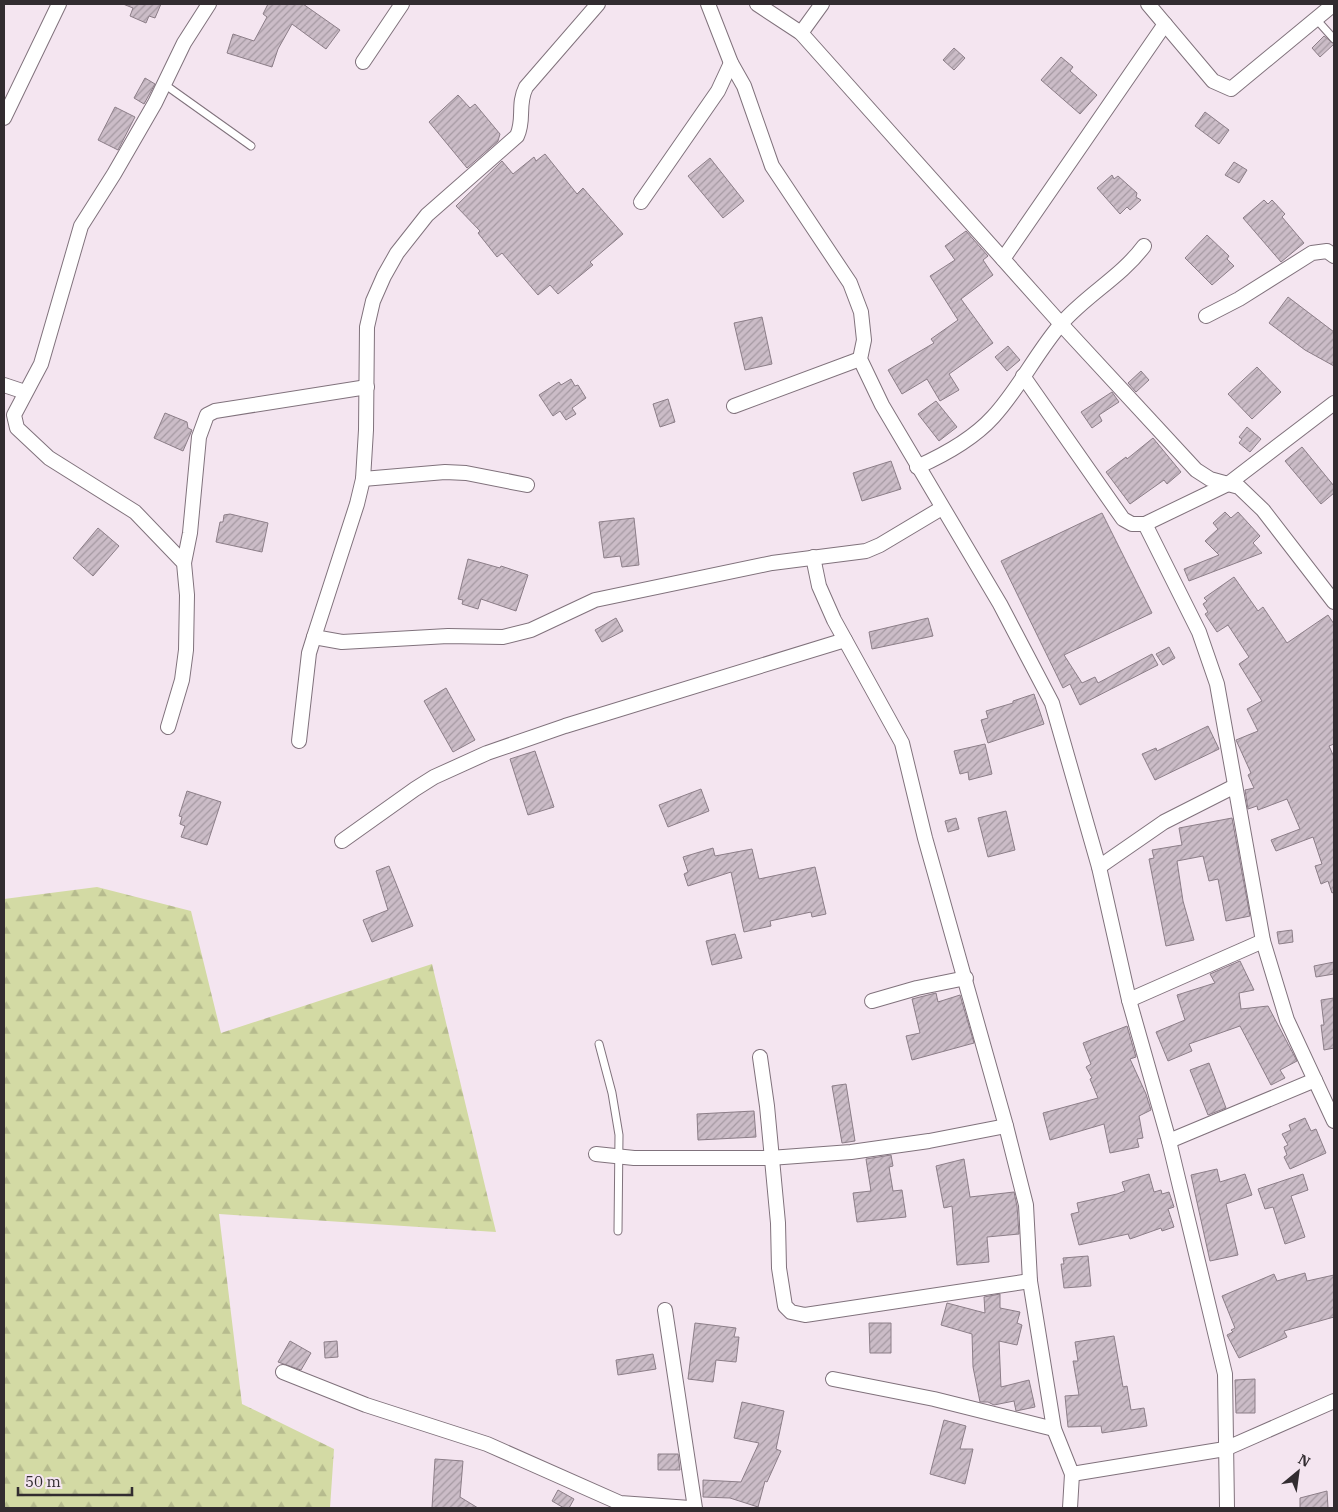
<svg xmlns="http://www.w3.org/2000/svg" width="1338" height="1512" viewBox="0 0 1338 1512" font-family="'IBM Plex Serif',serif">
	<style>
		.forest { fill: url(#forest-firs) }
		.building { fill: url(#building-hatch); stroke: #8c7e88 }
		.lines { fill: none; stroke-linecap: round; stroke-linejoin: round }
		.lane-casing { stroke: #80727c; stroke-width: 9 }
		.street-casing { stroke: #80727c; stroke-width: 16 }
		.lane { stroke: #fff; stroke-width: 7 }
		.street { stroke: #fff; stroke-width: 14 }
	</style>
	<defs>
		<pattern id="forest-firs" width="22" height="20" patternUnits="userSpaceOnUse" patternTransform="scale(1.25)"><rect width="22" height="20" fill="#d3daa4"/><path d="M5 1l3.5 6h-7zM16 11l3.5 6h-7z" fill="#b6bb8e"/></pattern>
		<pattern id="building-hatch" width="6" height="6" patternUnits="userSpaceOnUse" patternTransform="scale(1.25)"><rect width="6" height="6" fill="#cbbcc7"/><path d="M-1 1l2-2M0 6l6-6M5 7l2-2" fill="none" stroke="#a599a2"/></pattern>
	</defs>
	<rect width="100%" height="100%" fill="#f4e5f0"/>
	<polygon class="forest" points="97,887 191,911 221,1033 432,964 496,1232 219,1214 242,1404 334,1449 330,1508 4,1508 4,899"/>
	<g class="building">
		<polygon points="123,4 161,4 155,18 149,16 146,23 130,16 133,8"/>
		<polygon points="268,4 303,4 340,30 326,49 292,24 278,49 272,67 227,53 233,34 254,41 267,17 263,14"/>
		<polygon points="1324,36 1334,44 1320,57 1312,48"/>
		<polygon points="954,48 965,58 954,70 943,60"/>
		<polygon points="1061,57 1073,67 1070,71 1097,95 1080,114 1041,80"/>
		<polygon points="145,78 155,84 144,104 134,98"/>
		<polygon points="458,95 470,108 475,104 500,134 498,141 467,168 429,122"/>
		<polygon points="115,107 135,117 118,150 98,140"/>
		<polygon points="1205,112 1229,130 1219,144 1195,126"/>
		<polygon points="545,154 577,194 583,188 623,234 590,262 593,265 558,294 550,285 538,295 502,253 497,257 478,233 480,231 456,206 502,161 513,174 534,157 536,161"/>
		<polygon points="710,158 744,201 723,218 688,176"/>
		<polygon points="1234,162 1247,170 1239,183 1225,175"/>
		<polygon points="1112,175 1114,179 1118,176 1137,193 1136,197 1141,200 1130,210 1127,207 1120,214 1097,188"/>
		<polygon points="1264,200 1268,204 1272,200 1285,214 1282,217 1304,243 1281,262 1243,218"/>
		<polygon points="966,231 988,256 983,260 993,275 961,299 993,343 949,374 959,390 940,401 927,379 902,394 888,370 934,343 931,339 958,320 930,276 955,260 945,246"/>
		<polygon points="1207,235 1229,256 1227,259 1234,266 1212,285 1185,258"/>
		<polygon points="1288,297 1334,332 1334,366 1305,350 1269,323"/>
		<polygon points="762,317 772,364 745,370 734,323"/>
		<polygon points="1008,346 1020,360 1007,371 995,357"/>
		<polygon points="1257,367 1281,392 1252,419 1228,394"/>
		<polygon points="1141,371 1149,380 1136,392 1128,383"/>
		<polygon points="571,379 575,386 578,385 586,398 572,408 576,414 566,420 560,411 553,416 539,395 559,382 561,385"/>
		<polygon points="1112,392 1119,402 1099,415 1102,421 1092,428 1081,412"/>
		<polygon points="668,399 675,422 660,427 653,404"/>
		<polygon points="936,401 957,427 939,441 918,414"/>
		<polygon points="165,413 187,422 188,428 192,430 183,451 154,438"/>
		<polygon points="1247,427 1261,439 1250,452 1239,443 1242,439 1239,437"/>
		<polygon points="1153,438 1181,472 1167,484 1164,480 1130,504 1106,472 1126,457 1127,459"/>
		<polygon points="1302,447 1334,486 1334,493 1321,504 1285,461"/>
		<polygon points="891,461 901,489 862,501 853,473"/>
		<polygon points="1225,512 1231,518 1238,512 1260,536 1253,543 1262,553 1189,581 1184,569 1219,555 1205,541 1218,529 1213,523"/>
		<polygon points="1102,513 1152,613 1064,655 1082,683 1095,677 1098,683 1152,654 1158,665 1080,705 1070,684 1063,688 1001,561"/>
		<polygon points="230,514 268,523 262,552 216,542 220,522 223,522 224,515"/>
		<polygon points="634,518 639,565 622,567 620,556 604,558 599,522"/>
		<polygon points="98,528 119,546 93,576 73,558"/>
		<polygon points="468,559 500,568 501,566 528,575 516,611 481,599 478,609 462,604 463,600 458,599"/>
		<polygon points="1234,577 1258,611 1263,607 1287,643 1328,615 1334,624 1334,744 1329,746 1334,757 1334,892 1332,893 1328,881 1321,884 1315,866 1322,864 1313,837 1276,851 1271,840 1300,829 1287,799 1258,810 1257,806 1248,809 1245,790 1254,788 1248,775 1251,773 1236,740 1258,731 1247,709 1262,701 1239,664 1249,657 1228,625 1217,632 1205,614 1208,612 1203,604 1207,601 1204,598"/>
		<polygon points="616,618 623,631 602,642 595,630"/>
		<polygon points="928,618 933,636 872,649 869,632"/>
		<polygon points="1169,647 1175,658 1163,665 1156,654"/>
		<polygon points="446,688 475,740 453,752 424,701"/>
		<polygon points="1034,694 1044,724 988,743 981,720 988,718 986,711 1013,703 1013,701"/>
		<polygon points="1208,726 1219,749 1155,780 1142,754 1156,748 1157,751"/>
		<polygon points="985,744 992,774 969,780 968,772 960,774 954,751"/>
		<polygon points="535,751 554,807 528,815 510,759"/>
		<polygon points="701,789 709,811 668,827 659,805"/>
		<polygon points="187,791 221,802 207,845 181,837 185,826 180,824 182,817 179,816"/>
		<polygon points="1006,811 1015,850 988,857 978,818"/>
		<polygon points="956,818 959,829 948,832 945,821"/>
		<polygon points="1232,818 1250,916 1226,921 1218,879 1209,881 1203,856 1177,861 1183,901 1194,940 1166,946 1149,859 1154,858 1152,850 1182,845 1179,828"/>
		<polygon points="713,848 715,856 752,849 759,879 815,867 826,914 812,917 811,912 770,921 771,926 744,932 731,872 688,886 684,874 688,872 683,857"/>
		<polygon points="389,866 413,926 372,942 363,920 388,910 376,871"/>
		<polygon points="1292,930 1293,942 1279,944 1277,932"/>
		<polygon points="735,934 742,958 712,965 706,941"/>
		<polygon points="1240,961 1254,990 1239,993 1241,1009 1268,1006 1297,1061 1280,1070 1285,1078 1271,1085 1240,1026 1189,1044 1192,1051 1168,1061 1156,1032 1185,1020 1177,995 1215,983 1210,974"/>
		<polygon points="1334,962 1334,974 1316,977 1314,966"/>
		<polygon points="936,993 938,1002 960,995 974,1043 912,1060 906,1036 920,1033 912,999"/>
		<polygon points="1334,998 1334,1048 1324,1050 1321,1025 1324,1025 1321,1000"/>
		<polygon points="1127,1026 1136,1057 1130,1059 1146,1094 1151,1110 1139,1116 1143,1138 1137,1139 1139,1147 1110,1153 1104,1124 1050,1140 1043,1113 1098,1098 1090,1079 1092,1078 1086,1067 1091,1064 1083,1043"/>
		<polygon points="1209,1063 1226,1108 1208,1115 1190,1070"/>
		<polygon points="846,1084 855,1141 842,1143 832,1086"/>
		<polygon points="754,1111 756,1137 698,1140 697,1114"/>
		<polygon points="1305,1118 1311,1131 1316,1129 1326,1153 1290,1169 1284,1157 1287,1155 1284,1147 1288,1145 1282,1134 1291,1130 1289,1125"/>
		<polygon points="891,1155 893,1166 889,1167 893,1191 902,1190 906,1217 857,1222 853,1193 871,1191 866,1159"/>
		<polygon points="964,1159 970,1197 1014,1192 1017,1206 1019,1234 987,1237 989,1262 957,1265 952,1206 944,1208 936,1166"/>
		<polygon points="1217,1169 1220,1182 1245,1174 1252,1195 1226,1204 1238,1255 1210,1261 1191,1175"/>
		<polygon points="1149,1174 1154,1192 1161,1190 1162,1194 1169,1192 1174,1207 1168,1209 1174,1227 1162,1231 1161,1228 1130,1239 1128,1234 1079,1245 1071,1214 1079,1212 1077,1203 1117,1194 1125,1191 1122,1182"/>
		<polygon points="1303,1174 1308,1190 1291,1196 1305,1237 1285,1244 1273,1207 1265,1209 1258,1189"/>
		<polygon points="1088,1256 1091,1286 1064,1288 1061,1264 1064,1264 1063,1258"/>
		<polygon points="1305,1273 1307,1281 1334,1275 1334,1317 1284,1331 1287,1337 1239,1358 1227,1335 1233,1332 1231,1330 1235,1328 1222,1296 1274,1274 1277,1281"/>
		<polygon points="1000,1294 1000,1308 1020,1312 1017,1323 1022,1325 1017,1345 999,1341 1001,1387 1029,1380 1035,1407 1016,1411 1014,1401 994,1405 988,1402 980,1402 973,1367 972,1334 941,1325 947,1303 985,1313 984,1297"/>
		<polygon points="695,1323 736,1328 734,1337 739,1337 736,1362 716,1360 713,1382 688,1379"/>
		<polygon points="869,1323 891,1323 891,1353 870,1353"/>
		<polygon points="1114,1336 1123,1387 1127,1386 1131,1410 1144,1408 1147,1426 1102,1433 1101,1426 1068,1427 1065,1396 1079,1395 1073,1361 1078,1361 1075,1342"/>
		<polygon points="290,1341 311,1353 301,1370 278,1362"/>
		<polygon points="337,1341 338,1357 325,1358 324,1342"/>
		<polygon points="653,1354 656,1369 618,1375 616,1360"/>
		<polygon points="1255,1379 1255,1413 1236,1413 1235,1380"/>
		<polygon points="742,1402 784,1411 776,1449 781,1451 767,1482 765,1481 758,1507 730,1498 703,1497 703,1480 741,1482 759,1443 734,1438"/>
		<polygon points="944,1420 966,1426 960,1449 973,1449 965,1484 930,1474"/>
		<polygon points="658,1454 678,1454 680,1470 658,1470"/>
		<polygon points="435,1459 463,1461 460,1497 478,1508 432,1508"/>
		<polygon points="558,1490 574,1499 569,1508 564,1508 552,1501"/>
		<polygon points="1327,1491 1328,1508 1300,1508 1300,1498"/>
	</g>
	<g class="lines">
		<g class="lane-casing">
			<g id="lane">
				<polyline points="1316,19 1334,39"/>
				<polyline points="164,84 251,146"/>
				<polyline points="599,1044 612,1093 619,1135 618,1231"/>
			</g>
		</g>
		<g class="street-casing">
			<g id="street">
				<path d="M598 4 526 87C517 105 525 119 517 136L427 215 397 253 384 276 373 301 367 327 366 430 363 479 357 504 314 637 342 642 448 636 503 637 531 630 595 600 772 563 866 551 880 545 942 508"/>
				<polyline points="708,4 731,63 744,86 772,166 850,283 861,312 864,340 860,359 882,405 1000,604 1052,703 1099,867 1129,1000 1169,1141 1225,1374 1227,1508"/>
				<polyline points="757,4 801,33 1061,324 1196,470 1210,479 1239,487 1263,510 1334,602"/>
				<polyline points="1148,4 1213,81 1231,89 1334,4"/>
				<polyline points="801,33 822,4"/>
				<polyline points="363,62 402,4"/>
				<polyline points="4,118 59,4"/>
				<polyline points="641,202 718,91 731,63"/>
				<polyline points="1003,259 1165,24"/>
				<polyline points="1206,316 1239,299 1312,253 1327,251 1334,256"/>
				<polyline points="1023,376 1123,519 1132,524 1145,524 1228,484 1334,403"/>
				<polyline points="4,385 25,392"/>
				<polyline points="734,406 860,359"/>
				<path d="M917 467C944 455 973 439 993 417 1019 389 1036 353 1061 324 1086 295 1121 277 1144 246"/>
				<polyline points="363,479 445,472 466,473 527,485"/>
				<polyline points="1145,524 1199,632 1217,684 1263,941 1287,1020 1334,1121"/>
				<polyline points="813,557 819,586 834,620 902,743 925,838 1006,1126 1026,1205 1030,1281 1054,1429 1072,1474 1070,1508"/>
				<polyline points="184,563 190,533 199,437 207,415 215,411 367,387"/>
				<polyline points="168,727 182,680 186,650 187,595 184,563 135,512 49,458 17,428 14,415 41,364 81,226 114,174 155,103 184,43 209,4"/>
				<polyline points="299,741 309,653 314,637"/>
				<polyline points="342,841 415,789 434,777 487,753 565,726 845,640"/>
				<polyline points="1099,867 1164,822 1235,786"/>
				<polyline points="1129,1000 1263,941"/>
				<polyline points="872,1001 917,988 966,978"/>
				<polyline points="760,1057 767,1106 778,1223 779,1268 785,1306 791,1312 805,1315 1030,1281"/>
				<polyline points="1169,1141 1315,1080"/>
				<polyline points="596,1154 634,1158 770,1158 851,1152 929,1141 1006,1126"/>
				<polyline points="665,1310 695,1508"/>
				<polyline points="283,1372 366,1405 487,1444 620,1503 690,1508"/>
				<polyline points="833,1379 934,1399 1054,1429"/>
				<polyline points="1072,1474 1225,1449 1334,1401"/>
			</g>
		</g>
		<use href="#lane" class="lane"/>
		<use href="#street" class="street"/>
	</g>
	<rect width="1338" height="1512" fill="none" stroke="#322c30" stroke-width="10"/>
	<g transform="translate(1298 1472) rotate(29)" stroke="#f4e5f0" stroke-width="4" paint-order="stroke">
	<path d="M0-4L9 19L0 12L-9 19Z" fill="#322c30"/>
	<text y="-8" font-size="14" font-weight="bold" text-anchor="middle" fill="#322c30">N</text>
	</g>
	<path d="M18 1487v8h114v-8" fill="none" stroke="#322c30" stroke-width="2.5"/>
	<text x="25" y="1487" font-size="15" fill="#322c30" stroke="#f4e5f0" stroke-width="4" paint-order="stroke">50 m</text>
</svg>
